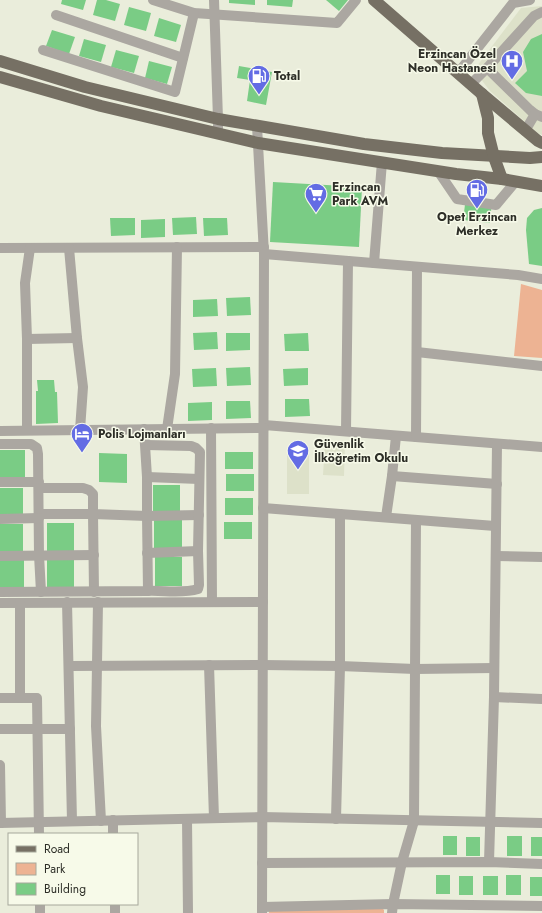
<svg xmlns="http://www.w3.org/2000/svg" width="542" height="913" viewBox="0 0 542 913" font-family="Jost,sans-serif">
	<style>
		.built { fill: #dde1c9 }
		.green { fill: #edb393 }
		.building { fill: #7acc85 }
		.lines { fill: none; stroke-linecap: round; stroke-linejoin: round }
		.minor { stroke: #aba7a1; stroke-width: 10 }
		.major { stroke: #767064; stroke-width: 12 }
		.labels { text-anchor: middle; dominant-baseline: central; stroke-width: 3; stroke-linejoin: round; paint-order: stroke }
		.poi-label { font-size: 12px; font-weight: bold; fill: #2d2e27; stroke: #f7fae9; text-anchor: start }
	</style>
	<rect width="100%" height="100%" fill="#eaeddb"/>
	<g class="built">
		<polygon points="542,6 542,135 538,133 490,91 474,70 521,8"/>
		<polygon points="325,442 345,443 344,476 323,475"/>
		<rect x="287" y="448" width="22" height="46"/>
	</g>
	<g class="green">
		<polygon points="521,284 542,290 542,358 514,356"/>
		<polygon points="382,908 384,910 384,913 269,913 269,911"/>
	</g>
	<g class="building">
		<polygon points="62,0 86,0 83,10 61,4"/>
		<polygon points="97,0 106,0 120,4 115,21 93,15"/>
		<polygon points="229,0 255,0 255,5 229,3"/>
		<polygon points="267,0 293,0 292,7 267,5"/>
		<polygon points="326,0 348,0 339,11"/>
		<polygon points="129,7 151,13 146,31 124,25"/>
		<polygon points="159,18 181,25 176,42 154,36"/>
		<polygon points="52,30 75,37 69,54 46,46"/>
		<polygon points="542,34 542,96 526,93 515,83 527,71 523,52 531,39"/>
		<polygon points="84,39 106,45 101,62 79,56"/>
		<polygon points="116,50 139,56 134,73 111,67"/>
		<polygon points="149,61 172,67 167,84 145,78"/>
		<polygon points="239,66 272,72 266,105 247,101 250,80 237,78"/>
		<polygon points="273,182 362,187 359,247 270,242"/>
		<polygon points="466,197 492,200 490,223 463,220"/>
		<polygon points="542,208 542,266 529,264 526,230 527,218 534,210"/>
		<polygon points="196,217 197,234 173,235 172,218"/>
		<polygon points="110,218 135,218 135,235 111,236"/>
		<polygon points="203,218 227,218 228,235 204,236"/>
		<polygon points="165,219 165,237 141,238 141,220"/>
		<polygon points="250,297 251,315 227,316 226,298"/>
		<polygon points="217,299 218,316 193,317 193,300"/>
		<polygon points="217,332 218,349 194,350 193,333"/>
		<polygon points="226,333 250,333 250,350 226,351"/>
		<polygon points="308,333 309,351 285,351 284,334"/>
		<polygon points="250,367 251,385 227,386 226,368"/>
		<polygon points="216,368 217,386 193,387 192,369"/>
		<polygon points="308,368 308,385 284,386 283,369"/>
		<polygon points="37,380 54,380 55,392 57,392 58,423 36,424 36,391 38,391"/>
		<polygon points="285,399 309,399 310,416 285,417"/>
		<polygon points="226,401 250,401 251,418 226,419"/>
		<polygon points="212,402 212,420 188,421 188,403"/>
		<rect x="0" y="450" width="25" height="29"/>
		<rect x="225" y="452" width="28" height="17"/>
		<polygon points="99,453 127,454 127,483 99,482"/>
		<rect x="226" y="474" width="28" height="17"/>
		<rect x="153" y="485" width="27" height="29"/>
		<rect x="0" y="488" width="23" height="29"/>
		<rect x="225" y="498" width="28" height="17"/>
		<rect x="154" y="520" width="28" height="29"/>
		<rect x="224" y="522" width="28" height="17"/>
		<polygon points="47,523 74,523 74,552 47,551"/>
		<rect x="0" y="524" width="23" height="29"/>
		<rect x="155" y="557" width="27" height="29"/>
		<polygon points="47,558 74,559 74,587 47,587"/>
		<rect x="0" y="560" width="24" height="29"/>
		<rect x="443" y="836" width="14" height="19"/>
		<rect x="507" y="836" width="15" height="20"/>
		<rect x="466" y="837" width="14" height="19"/>
		<rect x="531" y="837" width="11" height="19"/>
		<rect x="436" y="875" width="14" height="19"/>
		<rect x="506" y="875" width="15" height="20"/>
		<rect x="459" y="876" width="14" height="19"/>
		<rect x="483" y="876" width="15" height="19"/>
		<rect x="530" y="877" width="12" height="19"/>
	</g>
	<g class="lines">
		<g class="minor">
			<polyline points="153,0 194,13 337,23 356,0"/>
			<polyline points="214,0 218,119 218,134"/>
			<polyline points="56,15 183,58"/>
			<polyline points="43,50 175,92 194,13"/>
			<polyline points="487,68 530,110 535,114 542,117"/>
			<polyline points="458,73 513,3 530,0"/>
			<polyline points="471,84 487,68 534,16 542,12"/>
			<polyline points="257,126 264,254 262,913"/>
			<polyline points="525,131 535,114"/>
			<polyline points="438,171 457,199 496,205 516,181"/>
			<polyline points="0,248 264,247"/>
			<polyline points="69,248 77,338 83,387 80,430"/>
			<polyline points="264,254 518,275 542,279"/>
			<polyline points="374,263 382,162"/>
			<polyline points="27,339 77,338"/>
			<polyline points="417,352 542,366"/>
			<polyline points="264,425 542,447"/>
			<polyline points="211,428 212,602"/>
			<polyline points="144,429 147,477 147,516 148,591"/>
			<polyline points="167,429 175,374 177,247"/>
			<polyline points="27,430 27,339 25,283 30,248"/>
			<polyline points="0,431 264,428"/>
			<polyline points="346,431 348,261"/>
			<polyline points="416,437 417,267"/>
			<polyline points="0,444 31,444 37,448 38,454 39,555 41,592"/>
			<polyline points="392,476 497,484"/>
			<polyline points="147,477 199,479"/>
			<polyline points="0,482 39,482"/>
			<polyline points="39,488 83,488 89,490 93,494 93,514 147,516 199,515"/>
			<polyline points="263,508 495,526"/>
			<polyline points="39,514 93,514 94,592"/>
			<polyline points="386,517 392,476 396,436"/>
			<polyline points="0,519 39,518"/>
			<polyline points="147,553 198,551"/>
			<polyline points="0,556 94,555"/>
			<polyline points="496,556 542,557"/>
			<path d="M0 592C49 592 98 591 146 591 163 590 182 594 198 589L199 585 198 551 200 452 196 448 191 446 146 445"/>
			<polyline points="67,602 72,821"/>
			<polyline points="98,602 96,726 101,821"/>
			<polyline points="0,603 263,602"/>
			<polyline points="209,665 214,818"/>
			<polyline points="69,666 263,665 340,666 415,669 494,668"/>
			<polyline points="494,697 542,699"/>
			<polyline points="0,698 37,698 39,834"/>
			<polyline points="20,698 20,603"/>
			<polyline points="0,729 70,729"/>
			<polyline points="0,765 1,823"/>
			<polyline points="187,819 188,913"/>
			<polyline points="336,819 340,666 340,514"/>
			<polyline points="113,820 113,834"/>
			<polyline points="0,823 262,817 542,823"/>
			<polyline points="489,862 494,697 497,444"/>
			<polyline points="262,863 489,862 542,864"/>
			<polyline points="40,904 40,913"/>
			<polyline points="115,904 115,913"/>
			<polyline points="262,907 393,904 542,906"/>
			<polyline points="392,913 393,904 402,862 414,821 416,520"/>
		</g>
		<g class="major">
			<polyline points="374,0 482,94 538,141 542,143"/>
			<polyline points="0,61 85,87 218,119 364,144 442,153 530,158 542,157"/>
			<polyline points="0,77 101,106 258,143 456,174 502,179 542,186"/>
			<polyline points="482,94 488,118 488,133 494,157 502,179"/>
		</g>
	</g>
	<defs>
		<g id="hospital-pin" transform="scale(1.15)"><path d="M0 17L-7.5 6A9.5 9.5 0 1 1 7.5 6Z" fill="#636ce4" stroke="#f7fae9"/><path d="M-5-5h3v3.5h4V-5h3V5h-3V1.5h-4V5h-3Z" fill="#fff"/></g>
		<g id="fuel-pin" transform="scale(1.15)"><path d="M0 17L-7.5 6A9.5 9.5 0 1 1 7.5 6Z" fill="#636ce4" stroke="#f7fae9"/><path d="M-5.5-6h7V0h2V4h1.3V-2.5L3-4.5l.8-.8L6-3V5H2.5V1h-1V6h-7ZM-4.2-4.7v3.2H.2V-4.7Z" fill="#fff"/></g>
		<g id="supermarket-pin" transform="scale(1.15)"><path d="M0 17L-7.5 6A9.5 9.5 0 1 1 7.5 6Z" fill="#636ce4" stroke="#f7fae9"/><path d="M-6-5.5h2.5l.6 2H6L4.5 2H-2.5L-4.4-4H-6ZM-1.5 3.2a1.3 1.3 0 1 0 .1 0ZM3 3.2a1.3 1.3 0 1 0 .1 0Z" fill="#fff"/></g>
		<g id="hotel-pin" transform="scale(1.15)"><path d="M0 17L-7.5 6A9.5 9.5 0 1 1 7.5 6Z" fill="#636ce4" stroke="#f7fae9"/><path d="M-6-4.5h1.5V1H6V5H4.5V3h-9V5H-6ZM-4 0a1.8 1.8 0 1 1 3.6 0ZM.5 0V-2.5h3Q6-2.5 6 0Z" fill="#fff"/></g>
		<g id="school-pin" transform="scale(1.15)"><path d="M0 17L-7.5 6A9.5 9.5 0 1 1 7.5 6Z" fill="#636ce4" stroke="#f7fae9"/><path d="M0-5L7-2L0 1L-7-2ZM-4 1L0 2.5L4 1V4Q0 6-4 4Z" fill="#fff"/></g>
	</defs>
	<g fill-rule="evenodd">
		<use href="#hospital-pin" x="512" y="61"/>
		<use href="#fuel-pin" x="259" y="76"/>
		<use href="#fuel-pin" x="477" y="190"/>
		<use href="#supermarket-pin" x="316" y="194"/>
		<use href="#hotel-pin" x="82" y="434"/>
		<use href="#school-pin" x="298" y="451"/>
	</g>
	<g class="labels">
		<g class="poi-label">
			<text x="496" y="54" text-anchor="end">Erzincan Özel<tspan x="496" dy="14">Neon Hastanesi</tspan></text>
			<text x="274" y="76">Total</text>
			<text x="332" y="187">Erzincan<tspan x="332" dy="14">Park AVM</tspan></text>
			<text x="477" y="217" text-anchor="middle">Opet Erzincan<tspan x="477" dy="14">Merkez</tspan></text>
			<text x="98" y="434">Polis Lojmanları</text>
			<text x="314" y="444">Güvenlik<tspan x="314" dy="14">İlköğretim Okulu</tspan></text>
		</g>
	</g>
	<rect x="8" y="833" width="130" height="72" fill="#f7fae9" stroke="#a6a89b"/>
	<rect x="16" y="846" width="20" height="6" fill="#767064" stroke="#a6a89b"/>
	<text x="44" y="853" font-size="12" fill="#2d2e27">Road</text>
	<rect x="16" y="863" width="20" height="12" fill="#edb393" stroke="#a6a89b"/>
	<text x="44" y="873" font-size="12" fill="#2d2e27">Park</text>
	<rect x="16" y="883" width="20" height="12" fill="#7acc85" stroke="#a6a89b"/>
	<text x="44" y="893" font-size="12" fill="#2d2e27">Building</text>
</svg>
